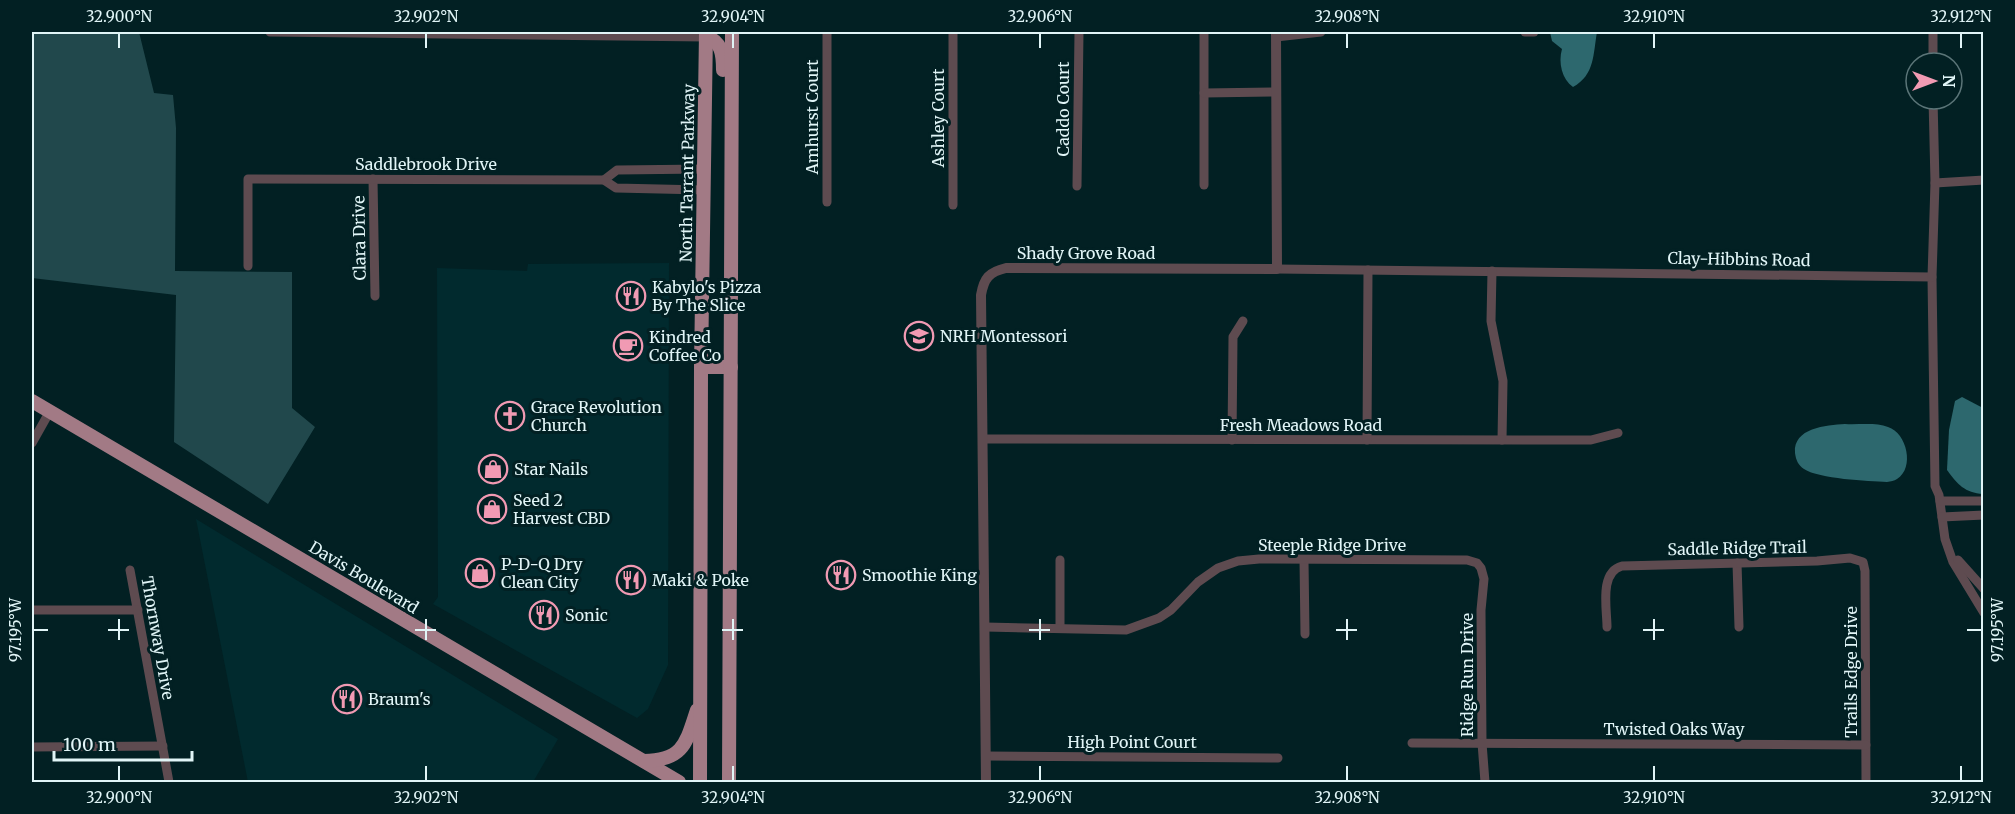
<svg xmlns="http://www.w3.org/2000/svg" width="2015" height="814" viewBox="0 0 2015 814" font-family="Merriweather,serif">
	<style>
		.built { fill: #012a2e }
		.green { fill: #21484c }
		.water { fill: #2d686e }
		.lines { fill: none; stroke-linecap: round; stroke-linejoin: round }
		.minor { stroke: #5e4b50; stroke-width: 9 }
		.tertiary { stroke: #5e4b50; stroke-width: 10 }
		.primary { stroke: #a27a85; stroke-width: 14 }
		.ticks { fill: none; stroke: #e1f5f7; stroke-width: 2 }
		.labels { text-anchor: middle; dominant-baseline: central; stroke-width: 6; stroke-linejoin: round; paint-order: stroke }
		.street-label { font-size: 16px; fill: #e1f5f7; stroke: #022023 }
		.poi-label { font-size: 16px; fill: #e1f5f7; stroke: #022023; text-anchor: start }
		.neatline { fill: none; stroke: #e1f5f7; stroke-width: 2 }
		.ticks-label { font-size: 15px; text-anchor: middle; fill: #e1f5f7 }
	</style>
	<rect width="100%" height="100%" fill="#022023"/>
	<g class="built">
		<polygon points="669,263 668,665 648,709 637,718 433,604 438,597 437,268 527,271 528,264"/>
		<polygon points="196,519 558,739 533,782 248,782"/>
	</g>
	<polygon class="green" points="32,32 139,32 154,93 173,95 176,128 175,271 292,272 292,408 315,427 268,504 174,442 176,295 32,278"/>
	<g class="water">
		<path d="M1550 32H1597C1593 54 1595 75 1573 87 1562 79 1558 63 1562 49L1552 41Z"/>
		<path d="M1962 397 1983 408V494C1965 493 1957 484 1947 470L1949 430 1955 401Z"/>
		<path d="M1845 424C1858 425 1876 422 1888 427 1907 433 1915 468 1897 479 1894 481 1891 481 1887 482 1868 481 1819 479 1804 469 1798 465 1796 460 1795 453 1793 428 1826 425 1845 424Z"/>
	</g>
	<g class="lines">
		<g class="minor">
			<polyline points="270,32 706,37"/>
			<polyline points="953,32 953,205"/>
			<polyline points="1204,32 1204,185"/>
			<polyline points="1525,32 1534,32"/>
			<polyline points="1933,32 1933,63"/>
			<polyline points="1276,37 1321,32"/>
			<polyline points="1204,93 1276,92"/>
			<polyline points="373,179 375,296"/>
			<polyline points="604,180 617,170 704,169"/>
			<polyline points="1935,183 1984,180"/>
			<polyline points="1077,186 1079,32"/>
			<polyline points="827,202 827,32"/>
			<polyline points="248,266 248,179 604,180 616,188 703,190"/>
			<polyline points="1277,269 1932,277 1935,486 1939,495 1945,539 1953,562 1984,613"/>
			<polyline points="1492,271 1491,321 1503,381 1502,440"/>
			<polyline points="1932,277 1935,183 1933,99"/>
			<polyline points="983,439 1591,440 1618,433"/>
			<polyline points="1232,440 1233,337 1243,321"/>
			<polyline points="1367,440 1368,270"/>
			<polyline points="32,443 50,411"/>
			<polyline points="1940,501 1984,501"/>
			<polyline points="1942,517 1984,515"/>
			<polyline points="1060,560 1060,627"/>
			<polyline points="1304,560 1305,634"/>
			<polyline points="1958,560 1984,589"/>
			<polyline points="1737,563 1739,627"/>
			<polyline points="130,570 169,782"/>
			<polyline points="32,610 138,610"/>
			<polyline points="985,627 1126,630 1159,618 1171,610 1198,582 1218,568 1238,561 1259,559 1467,560 1477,563 1481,568 1484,579 1481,610 1482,743 1485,782"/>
			<path d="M1607 627C1607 609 1599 572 1622 566L1817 561 1850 558 1863 562 1865 571 1866 782"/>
			<polyline points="1412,743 1866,745"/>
			<polyline points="32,747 163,746"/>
			<polyline points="986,756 1278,758"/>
		</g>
		<path class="tertiary" d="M986 782 981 295C984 278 989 272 1006 268L1277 269 1276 32"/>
		<g class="primary">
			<path d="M706 37C722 41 723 55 723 70"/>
			<polyline points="701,367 731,367"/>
			<polyline points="32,401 679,782"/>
			<path d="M644 761C684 760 686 743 697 710"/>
			<polyline points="700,782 701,367 706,32"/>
			<polyline points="729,782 732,32"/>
		</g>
	</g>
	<path class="ticks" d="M119 33V48M426 33V48M733 33V48M1040 33V48M1347 33V48M1654 33V48M1961 33V48M119 619V640M426 619V640M733 619V640M1040 619V640M1347 619V640M1654 619V640M33 630H48M108 630H129M415 630H436M722 630H743M1029 630H1050M1336 630H1357M1643 630H1664M1967 630H1982M119 766V781M426 766V781M733 766V781M1040 766V781M1347 766V781M1654 766V781M1961 766V781"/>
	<defs>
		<g id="restaurant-ring" transform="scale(1.5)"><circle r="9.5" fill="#022023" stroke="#f19ab3" stroke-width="1.5"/><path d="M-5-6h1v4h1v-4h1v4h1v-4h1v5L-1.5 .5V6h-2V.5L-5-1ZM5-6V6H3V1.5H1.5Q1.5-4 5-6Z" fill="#f19ab3"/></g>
		<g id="school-ring" transform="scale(1.5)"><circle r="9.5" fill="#022023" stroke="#f19ab3" stroke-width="1.5"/><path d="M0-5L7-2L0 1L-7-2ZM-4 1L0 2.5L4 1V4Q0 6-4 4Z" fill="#f19ab3"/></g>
		<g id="cafe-ring" transform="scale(1.5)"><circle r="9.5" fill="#022023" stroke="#f19ab3" stroke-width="1.5"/><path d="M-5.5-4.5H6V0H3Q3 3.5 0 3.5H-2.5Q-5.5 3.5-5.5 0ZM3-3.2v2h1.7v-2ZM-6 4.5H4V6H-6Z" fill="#f19ab3"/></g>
		<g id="church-ring" transform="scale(1.5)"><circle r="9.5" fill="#022023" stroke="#f19ab3" stroke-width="1.5"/><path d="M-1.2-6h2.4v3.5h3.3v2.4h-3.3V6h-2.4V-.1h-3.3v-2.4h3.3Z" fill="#f19ab3"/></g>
		<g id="shop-ring" transform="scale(1.5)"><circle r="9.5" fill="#022023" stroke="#f19ab3" stroke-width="1.5"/><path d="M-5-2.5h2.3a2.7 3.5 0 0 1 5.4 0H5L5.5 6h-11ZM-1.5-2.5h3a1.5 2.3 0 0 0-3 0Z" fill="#f19ab3"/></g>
	</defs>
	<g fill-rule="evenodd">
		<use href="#restaurant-ring" x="631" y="296"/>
		<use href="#school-ring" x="919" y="336"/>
		<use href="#cafe-ring" x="628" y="346"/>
		<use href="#church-ring" x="510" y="416"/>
		<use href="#shop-ring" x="493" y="469"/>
		<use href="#shop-ring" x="492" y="509"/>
		<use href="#shop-ring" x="480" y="573"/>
		<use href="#restaurant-ring" x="841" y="575"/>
		<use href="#restaurant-ring" x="631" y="580"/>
		<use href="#restaurant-ring" x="544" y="615"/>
		<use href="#restaurant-ring" x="347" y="699"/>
	</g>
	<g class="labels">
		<g class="street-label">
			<text transform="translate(1063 109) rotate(-90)">Caddo Court</text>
			<text transform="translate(812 117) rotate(-90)">Amhurst Court</text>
			<text transform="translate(938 118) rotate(-90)">Ashley Court</text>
			<text x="426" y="164">Saddlebrook Drive</text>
			<text transform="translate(687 173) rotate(-89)">North Tarrant Parkway</text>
			<text transform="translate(359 238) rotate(-91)">Clara Drive</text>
			<text x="1086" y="253">Shady Grove Road</text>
			<text transform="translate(1739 259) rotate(1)">Clay-Hibbins Road</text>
			<text x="1301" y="425">Fresh Meadows Road</text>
			<text x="1332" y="545">Steeple Ridge Drive</text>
			<text transform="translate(1737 548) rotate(-1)">Saddle Ridge Trail</text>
			<text transform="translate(364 577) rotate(31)">Davis Boulevard</text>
			<text transform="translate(158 638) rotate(80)">Thornway Drive</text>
			<text transform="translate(1851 672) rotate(-90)">Trails Edge Drive</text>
			<text transform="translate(1467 675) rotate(-90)">Ridge Run Drive</text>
			<text x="1674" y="729">Twisted Oaks Way</text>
			<text x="1132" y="742">High Point Court</text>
		</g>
		<g class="poi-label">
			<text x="652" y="287">Kabylo's Pizza<tspan x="652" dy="18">By The Slice</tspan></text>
			<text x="940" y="336">NRH Montessori</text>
			<text x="649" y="337">Kindred<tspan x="649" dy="18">Coffee Co</tspan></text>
			<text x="531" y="407">Grace Revolution<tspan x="531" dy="18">Church</tspan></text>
			<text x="514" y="469">Star Nails</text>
			<text x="513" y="500">Seed 2<tspan x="513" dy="18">Harvest CBD</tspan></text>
			<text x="501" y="564">P-D-Q Dry<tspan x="501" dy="18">Clean City</tspan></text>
			<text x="862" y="575">Smoothie King</text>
			<text x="652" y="580">Maki &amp; Poke</text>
			<text x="565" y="615">Sonic</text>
			<text x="368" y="699">Braum's</text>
		</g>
	</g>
	<rect width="2015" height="814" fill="none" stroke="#022023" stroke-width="66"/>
	<g transform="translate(1934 81) rotate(90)"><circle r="28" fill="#022023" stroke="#5b7578" stroke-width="1.5"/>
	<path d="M0-4.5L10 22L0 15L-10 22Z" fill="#f19ab3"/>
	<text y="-9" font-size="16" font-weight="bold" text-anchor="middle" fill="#e1f5f7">N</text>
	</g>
	<path d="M54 751v9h138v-9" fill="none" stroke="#e1f5f7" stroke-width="3"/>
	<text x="63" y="751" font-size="18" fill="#e1f5f7" stroke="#022023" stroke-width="4.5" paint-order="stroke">100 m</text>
	<rect x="33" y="33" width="1949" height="748" class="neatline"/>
	<g class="ticks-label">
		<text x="119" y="22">32.900°N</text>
		<text x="426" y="22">32.902°N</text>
		<text x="733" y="22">32.904°N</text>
		<text x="1040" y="22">32.906°N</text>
		<text x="1347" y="22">32.908°N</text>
		<text x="1654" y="22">32.910°N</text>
		<text x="1961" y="22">32.912°N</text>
		<text transform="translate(1998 630) rotate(-90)" y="5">97.195°W</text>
		<text transform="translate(16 630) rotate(-90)" y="5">97.195°W</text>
		<text x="119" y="803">32.900°N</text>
		<text x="426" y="803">32.902°N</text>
		<text x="733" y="803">32.904°N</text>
		<text x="1040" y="803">32.906°N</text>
		<text x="1347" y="803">32.908°N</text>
		<text x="1654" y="803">32.910°N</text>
		<text x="1961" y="803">32.912°N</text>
	</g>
</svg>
